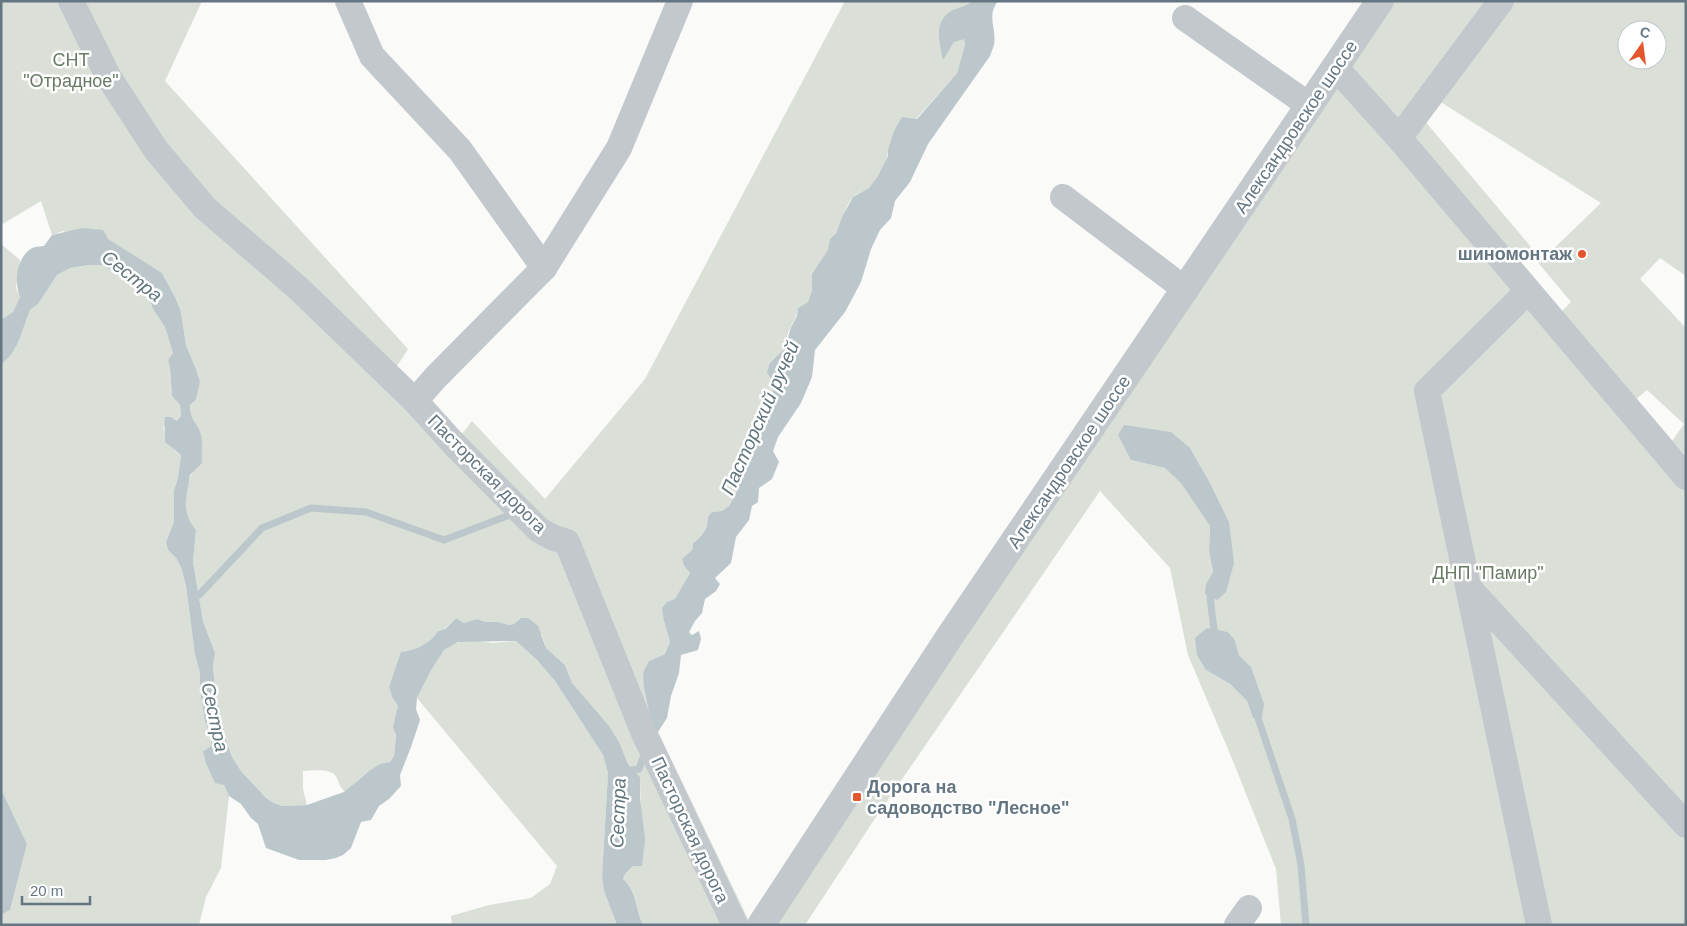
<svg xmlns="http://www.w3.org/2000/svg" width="1687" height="926" viewBox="0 0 1687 926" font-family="Arial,sans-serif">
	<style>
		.green { fill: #dadfd7; fill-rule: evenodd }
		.water { fill: #bbc7cb }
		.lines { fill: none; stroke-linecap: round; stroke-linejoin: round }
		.stream { stroke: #bbc7cb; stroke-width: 7 }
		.minor { stroke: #c3c8cc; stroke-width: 26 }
		.tertiary { stroke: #c3c8cc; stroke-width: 28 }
		.poi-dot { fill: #e4572e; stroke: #fff; stroke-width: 2 }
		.labels { text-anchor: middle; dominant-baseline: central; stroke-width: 5; stroke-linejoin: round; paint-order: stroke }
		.park-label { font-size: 18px; fill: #687a64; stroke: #fff }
		.street-label { font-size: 18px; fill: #657683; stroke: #fff }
		.poi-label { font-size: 18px; font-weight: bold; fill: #657683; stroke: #fff; text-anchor: end }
		.water-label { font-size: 19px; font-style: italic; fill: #60757c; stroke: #fff }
	</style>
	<rect width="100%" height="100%" fill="#fafaf8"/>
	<g class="green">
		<path d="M1 1H202L165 81 408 349 390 377 454 444 472 421 545 499 645 379 845 1H973L943 59 954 42 964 38 965 45 957 73 888 150C888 161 878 179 869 188 864 192 856 193 852 198 842 211 842 229 830 239L829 250 812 274V291L808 302 798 308C797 316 795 319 791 326 782 345 790 347 770 363L774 383 772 397 764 407 757 436 751 442 752 447 740 456 737 483 738 489 729 506 722 511 712 512 702 537 693 543 692 550 682 559 684 566 690 573 675 600 667 602 664 621 670 642 665 654 649 661 644 688 651 722 658 732 751 925H643C635 909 637 890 623 879L625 874 633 866 642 865 640 777 628 764 620 744 572 683 565 665 546 648 542 635 521 618 514 624 509 625 498 622H486L477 619 464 623 456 618 444 629 438 631C430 644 416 650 402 652L389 687 392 697 398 706 394 756 390 762C371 766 358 780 345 792 340 787 339 784 337 778 332 767 313 771 303 771V789L307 805 281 806 274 803 266 798 241 771 232 757 226 740 216 696 213 666 215 653 203 621 193 562 196 530C192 525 187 520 186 513 184 502 188 477 194 470L190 405 196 400 200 380 196 369 186 345 181 312 176 299 162 273 145 263 63 231 52 235 41 201 1 225Z"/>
		<path d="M1380 1H1686V276L1660 258 1640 279 1686 328V456L1672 441 1684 424 1647 390 1627 407 1686 474V925H1281L1276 869 1233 761 1188 655 1170 568 1100 491 872 823 805 925H761ZM1627 30H1657V60H1627ZM1431 96 1601 203 1542 260 1418 113ZM1530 253 1571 302 1553 320 1512 270ZM1190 448 1210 483 1229 522 1217 600 1206 584 1213 572 1209 551 1210 526 1181 482 1165 468 1131 460ZM1207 629 1228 632 1235 640 1239 655 1251 667 1261 722 1253 718 1247 701 1230 684 1206 670Z"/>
		<polygon points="1,244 20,260 16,288 20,297 13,312 2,319"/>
		<path d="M89 265H103L127 282H134L142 288 148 295 153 309 165 326 173 353 168 360 170 368 172 396 180 405 181 416 177 421 171 417 163 427C166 438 170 449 181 455L178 478 174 490V522L166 542 168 550 176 558 181 567 186 586 195 655 200 673V691L205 722 212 737 210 747 203 751 211 772 224 785 229 796 221 868 206 897 199 925H1V915L10 910 27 844 1 789V365L11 355 18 343 30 310 38 304 57 275 70 268Z"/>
		<path d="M476 641 493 643 516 641 537 660 555 681 603 755 608 773 602 877 604 891 617 925H452L451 916 489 905 531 898 550 884 557 866 417 698C427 680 436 646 460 642 465 641 471 641 476 641Z"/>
	</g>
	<g class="water">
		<path d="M973 1H998C986 17 997 28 994 45 993 48 991 53 990 56L928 144 910 182 895 201 891 218 880 230 871 249 861 282 845 312 815 350 812 377 801 403 778 437 773 451 779 462 772 479 759 488 758 502 752 506 749 520 736 537 731 563 715 578 720 584 716 591 705 599 702 613 695 621 689 632 692 635 699 631 701 639 698 650 681 655 679 673 671 696 667 718 658 732 651 722 644 688 643 673 649 661 665 654 670 642 664 621 662 608 667 602 675 599 690 573 684 566 682 559 692 550 693 543C702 537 708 529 708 517L712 512 722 511 729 506 738 489 737 483 732 478 733 470 740 463V456L752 447 751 442 757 436 760 417 764 407 772 397 774 383 767 372 770 363 785 348 791 327 797 316 798 308 808 302 812 291V274L828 250 830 239 836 233 843 215 853 197 869 188 878 176 888 156V150L894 131 902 117 917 119 957 73 965 45 964 39 954 42 943 60C940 45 934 26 947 14 954 8 966 7 973 1Z"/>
		<path d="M82 228 103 230 108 239 162 273 176 299 181 312 186 345 196 369 200 381 196 400 190 405C190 423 198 422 201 435 203 444 201 454 202 463L190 475C187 497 180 511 196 530L193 562 203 621 215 653 213 666 216 696 226 740 232 757 241 771 266 798 274 803 282 806 307 805 344 792 369 771 380 764 390 762 394 756 396 735 393 727 398 706 392 697 389 687 401 652C416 650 430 644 438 631L445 629 456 618 464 623 477 619 486 622H498L509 625 514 624 521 618H528L538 626 546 648 565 665 572 683 609 726 620 744 628 764 640 777V798L645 839 642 866H633L625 874 623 879C637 891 635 908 643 925H617L604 891 602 877 608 773 603 755 555 681 537 660 516 641 458 642 444 650 431 670 417 698 416 709 420 720 411 747 400 775 401 786 389 799 379 806 371 820 361 822 351 848 343 855 336 858 326 860H299L266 848 258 824 251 818 241 804 229 796 224 785 215 783 206 763 203 751 210 747 212 737 205 722 200 691V673L195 655 186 586 181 567 176 558 168 550 166 542 174 522V490L178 478 181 455 165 442C166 433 163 426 165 417H171L177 421 181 416 180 405 172 396 170 368 168 360 173 353 165 327 153 309 148 295 142 288 134 282H127L103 265H89L70 268 57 275 38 304 30 310 18 343 11 355 1 365V322L2 319 13 312 20 297C14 282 16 258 32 248 35 247 40 246 44 246L52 235Z"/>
		<polygon points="1124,425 1171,432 1190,448 1210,483 1229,522 1234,563 1226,592 1217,600 1205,594 1206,584 1213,572 1209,551 1210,526 1181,483 1165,468 1131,460 1118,435"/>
		<polygon points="1207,628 1228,632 1235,640 1239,655 1251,667 1264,704 1261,722 1253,718 1247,701 1230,684 1206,670 1197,655 1195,638"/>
		<polygon points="1,789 27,844 10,910 1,915"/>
	</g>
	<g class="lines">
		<g class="stream">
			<polyline points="1216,589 1210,597 1214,630 1219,638"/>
			<polyline points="199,595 262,528 311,508 366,512 444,540 507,516"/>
			<polyline points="1256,712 1292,819 1301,865 1306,925"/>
			<polyline points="626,771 639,769 645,752"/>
		</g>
		<g class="minor">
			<polyline points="71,1 108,76 156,150 205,208 298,288 415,401 454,444 539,530 554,538 567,542 643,731 735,925"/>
			<polyline points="348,1 372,56 460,150 544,268"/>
			<polyline points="1185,18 1310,106"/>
			<polyline points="1336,68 1399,138 1686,477"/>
			<polyline points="1399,138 1501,1"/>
			<polyline points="1063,197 1186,290"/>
			<polyline points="1528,291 1427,391 1539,925"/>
			<polyline points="415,401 435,378 544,268 619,148 680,1"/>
			<polyline points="1469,588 1686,825"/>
			<polyline points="1237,925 1249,908"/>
		</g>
		<polyline class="tertiary" points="761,925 950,636 1380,1"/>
	</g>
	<g class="poi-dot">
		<circle cx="1582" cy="254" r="5"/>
		<rect x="852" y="792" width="10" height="10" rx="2.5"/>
	</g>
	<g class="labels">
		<g class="park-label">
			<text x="71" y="60">СНТ<tspan x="71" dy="21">"Отрадное"</tspan></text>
			<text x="1488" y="573">ДНП "Памир"</text>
		</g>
		<g class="street-label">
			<text transform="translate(1296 127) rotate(-56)">Александровское шоссе</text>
			<text transform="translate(1069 462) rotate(-56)">Александровское шоссе</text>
			<text transform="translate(487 474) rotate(45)">Пасторская дорога</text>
			<text transform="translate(690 830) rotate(65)">Пасторская дорога</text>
		</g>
		<g class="poi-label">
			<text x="1572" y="254">шиномонтаж</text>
			<text x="867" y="787" text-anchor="start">Дорога на<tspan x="867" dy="21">садоводство "Лесное"</tspan></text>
		</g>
		<g class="water-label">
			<text transform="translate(132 276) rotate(38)">Сестра</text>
			<text transform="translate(760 418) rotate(-66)">Пасторский ручей</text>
			<text transform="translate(215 717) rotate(78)">Сестра</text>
			<text transform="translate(618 813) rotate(-88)">Сестра</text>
		</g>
	</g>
	<rect width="1687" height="926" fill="none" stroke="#657683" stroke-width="5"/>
	<g transform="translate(1642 45) rotate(14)"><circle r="24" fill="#ffffff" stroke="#c1c8cd"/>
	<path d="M0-4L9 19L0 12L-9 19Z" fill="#e4572e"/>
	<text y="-8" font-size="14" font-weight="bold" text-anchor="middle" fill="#657683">С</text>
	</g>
	<path d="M22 896v8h68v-8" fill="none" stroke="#657683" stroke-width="2.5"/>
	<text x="30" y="896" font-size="15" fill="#657683" stroke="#ffffff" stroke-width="4" paint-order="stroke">20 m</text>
</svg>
